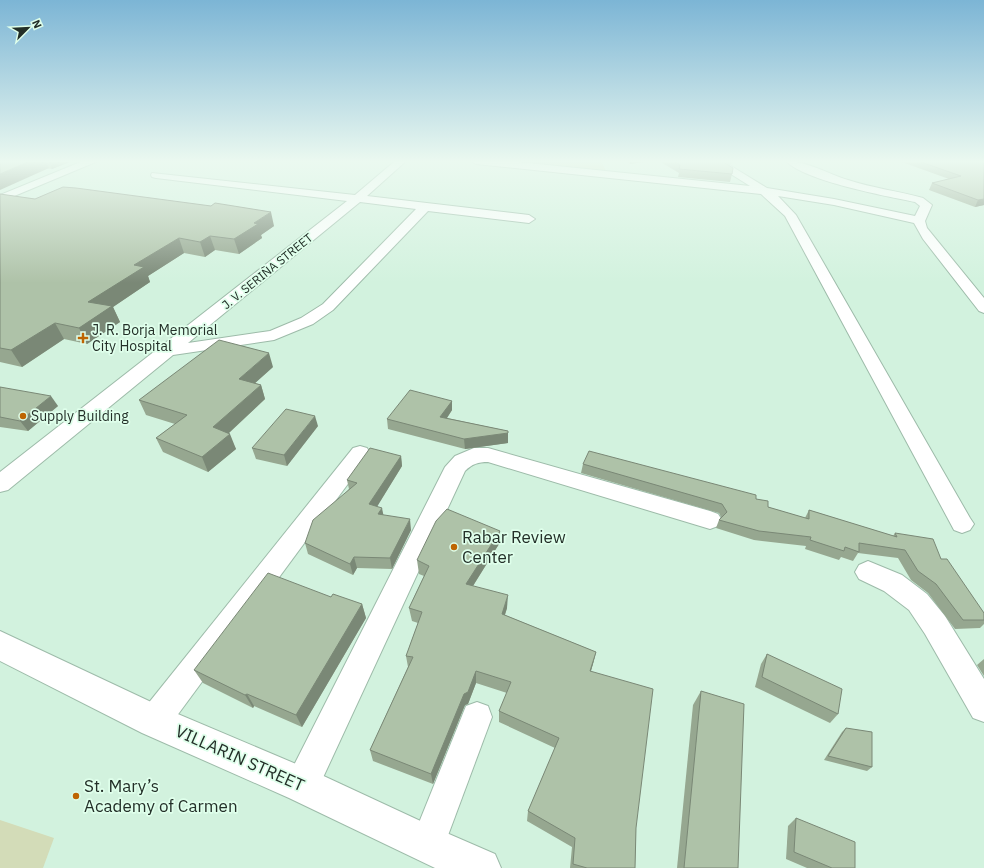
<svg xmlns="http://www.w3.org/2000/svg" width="984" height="868" viewBox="0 0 984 868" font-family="'IBM Plex Sans',sans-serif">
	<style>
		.green { fill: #d3dcb8 }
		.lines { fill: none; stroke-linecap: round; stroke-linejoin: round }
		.street-casing { stroke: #9dbba9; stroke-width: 2 }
		.secondary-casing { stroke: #9dbba9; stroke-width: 2 }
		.street { fill: #fff; fill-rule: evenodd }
		.secondary { fill: #fff; fill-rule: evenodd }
		.wall { fill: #96a790 }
		.shaded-wall { fill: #7a8876 }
		.building { fill: #aec2a8; stroke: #7a8876 }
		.poi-dot { fill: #be6502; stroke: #dfffeb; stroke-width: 1.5 }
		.labels { text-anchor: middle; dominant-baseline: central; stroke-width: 3.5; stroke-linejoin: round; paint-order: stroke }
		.far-street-label { font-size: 12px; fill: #232f28; stroke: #dfffeb }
		.poi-label { font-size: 14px; fill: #232f28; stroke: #dfffeb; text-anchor: start }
		.near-poi-label { font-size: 17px; fill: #232f28; stroke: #dfffeb; text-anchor: start }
		.near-street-label { font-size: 17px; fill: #232f28; stroke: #dfffeb }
	</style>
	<rect width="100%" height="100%" fill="#d2f2de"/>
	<g class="green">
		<polygon points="501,161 601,161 606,171"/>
		<polygon points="0,820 54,838 43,868 0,868"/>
	</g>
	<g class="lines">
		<g class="street-casing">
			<g id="street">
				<polygon points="83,161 98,161 0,202 0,195"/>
				<path d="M395 161H406L367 196 529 215 535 219 529 223 428 211 333 310 313 324 274 340 173 355 8 490 0 492V472L347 201 156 178 152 177 151 175 152 173 355 195ZM360 202 416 209 323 304 301 318 270 331 188 343Z"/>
				<path d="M471 161H509L750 186 710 161H723L767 188 834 199 915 216 920 206 915 202C886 196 805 181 786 161 807 161 828 174 848 180 872 188 898 191 923 198L932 205 925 221 927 228 984 298V313L979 311 923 239 914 223 834 205 778 196 796 215 970 518 974 524 970 530 962 533 954 530 785 216 761 194 476 164Z"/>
				<polygon points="360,446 367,448 370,453 367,458 165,732 154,736 143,732 139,721 143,710 353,448"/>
				<path d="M474 448H488L710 511 718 514 722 520 718 526 710 529 488 462C478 462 472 464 465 471L314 797 302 802 290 797 285 785 290 773 445 467 455 456Z"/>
				<polygon points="868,561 902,575 927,594 945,616 984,679 984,722 973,718 925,634 909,610 884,591 859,579 855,572 859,565"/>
				<polygon points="477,702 488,706 492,717 440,857 428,863 416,857 410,845 466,706"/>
			</g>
		</g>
		<g class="secondary-casing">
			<polygon id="secondary" points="0,631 166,709 315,772 442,831 495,854 501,868 435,868 289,798 142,733 0,661"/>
		</g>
		<use href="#street" class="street"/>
		<use href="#secondary" class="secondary"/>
	</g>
	<g class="wall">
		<polygon points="0,161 72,161 52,169"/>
		<polygon points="626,161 649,161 630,164"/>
		<polygon points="659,161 722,161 732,174 730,182 678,177 679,173"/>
		<polygon points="726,161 732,161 731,164"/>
		<polygon points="899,161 984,161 984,205 975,207 929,190 932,183 949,179"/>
		<polygon points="0,194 35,199 274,226 261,235 262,238 239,254 215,250 205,257 184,253 148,276 150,282 113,307 120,322 87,344 64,339 22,367 0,362"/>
		<polygon points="273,367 255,383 261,385 265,399 228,434 236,449 208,472 163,452 156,438 175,424 146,415 139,400"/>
		<polygon points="0,387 58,406 28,431 0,427"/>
		<polygon points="452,401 452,410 447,418 508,431 508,443 465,449 388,429 387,419"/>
		<polygon points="318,426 287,466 256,459 252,448"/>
		<polygon points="401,456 402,466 377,506 383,515 411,530 392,569 357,568 353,575 308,554 305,543 349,489 347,480"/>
		<polygon points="583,464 756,499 768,507 805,518 809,510 893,536 895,533 941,559 984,613 984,624 980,628 955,629 928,593 911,580 898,558 858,553 853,561 841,557 839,560 805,549 806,546 754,540 716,528 719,520 721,517 719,513 581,473"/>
		<polygon points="499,544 473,586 507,608 505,615 596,652 591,671 636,828 635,868 570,868 572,847 527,821 528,811 555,748 499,722 499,711 507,693 476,683 468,704 465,705 433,784 373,761 370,750 408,667 406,656 418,623 412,621 409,608 424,576 419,574 417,560"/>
		<polygon points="331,597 362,604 366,618 302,727 254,706 253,708 203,683 194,670"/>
		<polygon points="767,654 838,714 830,723 755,687 761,664"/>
		<polygon points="984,659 984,676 977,665"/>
		<polygon points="701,691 738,868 677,868 693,705"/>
		<polygon points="846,728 872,767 867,771 824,760 842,732"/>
		<polygon points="796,818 855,868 807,868 786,859 788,826"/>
	</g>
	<g class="shaded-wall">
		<polygon points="30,161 46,161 49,168 0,190 0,174"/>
		<polygon points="49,161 72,161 52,169"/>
		<polygon points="630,161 649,161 630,164"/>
		<polygon points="984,199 984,205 975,207 978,200"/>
		<polygon points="271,212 274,226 261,235 262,238 239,254 234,239 254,223"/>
		<polygon points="210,236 215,250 205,257 200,242"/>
		<polygon points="179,238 184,253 148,276 150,282 113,307 120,322 87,344 79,328 88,302 134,265"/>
		<polygon points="55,323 64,339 22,367 11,350"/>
		<polygon points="269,353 273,367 244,393 239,379"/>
		<polygon points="261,385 265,399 219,442 213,427"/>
		<polygon points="51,396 58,406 28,431 20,421"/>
		<polygon points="452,401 452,410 441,427 440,417"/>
		<polygon points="315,416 318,426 287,466 284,455"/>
		<polygon points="508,433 508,443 465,449 464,439"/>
		<polygon points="230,434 236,449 208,472 202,457"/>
		<polygon points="401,456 402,466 372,515 369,504"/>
		<polygon points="382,508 384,518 378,514"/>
		<polygon points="410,519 411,530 392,569 390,558"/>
		<polygon points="500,531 499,544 466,597 466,584"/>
		<polygon points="354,557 357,568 353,575 350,564"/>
		<polygon points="508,595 507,608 501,626 502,614"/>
		<polygon points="362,604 366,618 302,727 296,715"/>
		<polygon points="596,652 593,664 587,683 590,671"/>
		<polygon points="476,671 476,683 468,704 465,705 433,784 431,774 464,694"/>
		<polygon points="247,694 254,706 253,708 245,695"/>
	</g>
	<g class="building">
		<polygon points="0,161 30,161 0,174"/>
		<polygon points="674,161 722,161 733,168 732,174 679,169 680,165"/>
		<polygon points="918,161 984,161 984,199 978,200 932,183 961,176"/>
		<polygon points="63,187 76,188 211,206 215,203 271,212 254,223 258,224 234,239 210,236 200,242 179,238 134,265 144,267 88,302 112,306 79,328 55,323 11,350 0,348 0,194 35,199"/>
		<polygon points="219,340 269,353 239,379 261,385 213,427 230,434 202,457 156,438 187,415 139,400"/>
		<polygon points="0,387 51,396 20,421 0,417"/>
		<polygon points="410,390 452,401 440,417 508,431 508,433 464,439 387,419"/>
		<polygon points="286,409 315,416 284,455 252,448"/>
		<polygon points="370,448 401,456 369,504 382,508 378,514 410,519 390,558 354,557 350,564 305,543 313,520 357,483 347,480"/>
		<polygon points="589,451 756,495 756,499 768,501 768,507 809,519 809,510 897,537 895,533 933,539 941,559 947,559 984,613 984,620 963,620 936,584 918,571 905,550 859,543 859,552 845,547 844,551 810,540 811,537 759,531 719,520 727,512 722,504 583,464"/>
		<polygon points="447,509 500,531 466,584 508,595 502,614 596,652 590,671 653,689 636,828 635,868 587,868 573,864 575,838 528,811 559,738 499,711 511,682 476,671 468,692 464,694 431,774 370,750 413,657 406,656 422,612 409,608 429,566 417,560 436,521"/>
		<polygon points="268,573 331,597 333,594 362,604 296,715 247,694 245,695 194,670"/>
		<polygon points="767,654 842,689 838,714 762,677"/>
		<polygon points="701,691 744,704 738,868 684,868"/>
		<polygon points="846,728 872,732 872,767 828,756"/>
		<polygon points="796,818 855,842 855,868 832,868 794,852"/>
	</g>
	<linearGradient id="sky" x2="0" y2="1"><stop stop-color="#7cb5d5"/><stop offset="0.57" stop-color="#ebf9f0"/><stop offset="1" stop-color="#ebf9f0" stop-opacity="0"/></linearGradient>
	<rect width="984" height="283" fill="url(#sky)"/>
	<g class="poi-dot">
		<path d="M81 332h4v4h4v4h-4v4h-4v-4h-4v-4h4z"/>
		<circle cx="23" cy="416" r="4"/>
		<circle cx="454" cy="547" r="4"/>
		<circle cx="76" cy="796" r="4"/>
	</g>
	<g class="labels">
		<g class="far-street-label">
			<text transform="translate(267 271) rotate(-39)">J. V. SERIÑA STREET</text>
		</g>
		<g class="poi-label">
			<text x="92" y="330">J. R. Borja Memorial<tspan x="92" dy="16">City Hospital</tspan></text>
			<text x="31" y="416">Supply Building</text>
		</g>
		<g class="near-poi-label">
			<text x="462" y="537">Rabar Review<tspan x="462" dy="20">Center</tspan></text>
			<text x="84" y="786">St. Mary’s<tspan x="84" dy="20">Academy of Carmen</tspan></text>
		</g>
		<g class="near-street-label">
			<text transform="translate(240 758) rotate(24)">VILLARIN STREET</text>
		</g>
	</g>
	<g transform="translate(28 28) rotate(66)" stroke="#dfffeb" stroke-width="3" paint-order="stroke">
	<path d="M0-3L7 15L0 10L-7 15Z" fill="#232f28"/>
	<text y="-6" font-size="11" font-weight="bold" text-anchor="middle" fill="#232f28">N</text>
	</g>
</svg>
